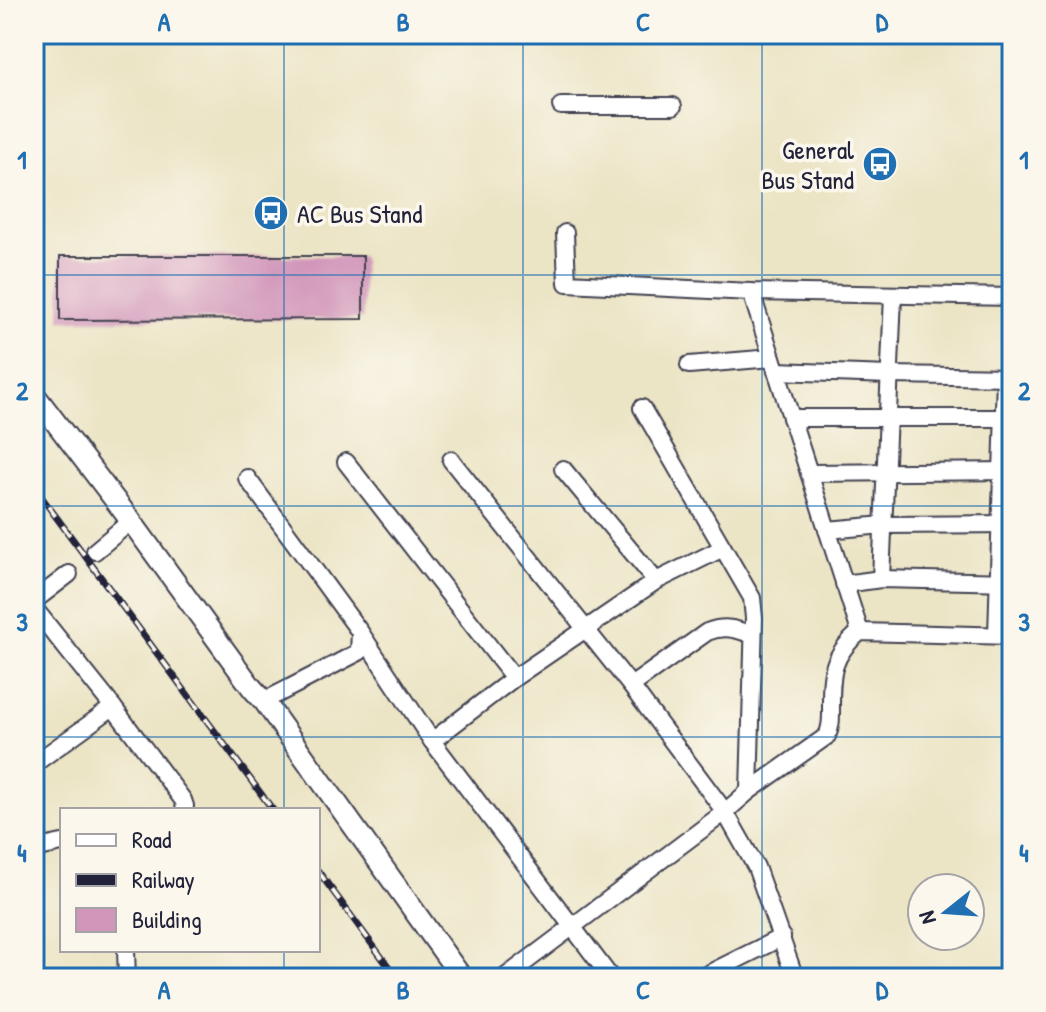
<svg xmlns="http://www.w3.org/2000/svg" width="1046" height="1012" viewBox="0 0 1046 1012" font-family="'Patrick Hand',sans-serif">
	<style>
		.building { fill: #d296ba }
		.lines { fill: none; stroke-linecap: round; stroke-linejoin: round }
		.minor-casing { stroke: #403f50; stroke-width: 20 }
		.tertiary-casing { stroke: #403f50; stroke-width: 24 }
		.minor { stroke: #fff; stroke-width: 16 }
		.tertiary { stroke: #fff; stroke-width: 20 }
		.rail-casing { stroke: #22223b; stroke-width: 7 }
		.rail { stroke: #fbf7ec; stroke-width: 4; stroke-dasharray: 12; stroke-linecap: butt }
		.grid { fill: none; stroke: #1f6fb2; stroke-width: 2; stroke-opacity: 0.55 }
		.labels { text-anchor: middle; dominant-baseline: central; stroke-width: 7; stroke-linejoin: round; paint-order: stroke }
		.poi-label { font-size: 26px; fill: #22223b; stroke: #fbf7ec; text-anchor: end }
		.neatline { fill: none; stroke: #1f6fb2; stroke-width: 3 }
		.grid-label { font-size: 26px; text-anchor: middle; font-weight: bold; fill: #1f6fb2 }
	</style>
	<rect width="100%" height="100%" fill="#fbf7ec"/>
	<filter id="ink" filterUnits="userSpaceOnUse"><feTurbulence type="fractalNoise" baseFrequency=".0125" numOctaves="2"/><feDisplacementMap in="SourceGraphic" scale="16" xChannelSelector="R" yChannelSelector="G"/><feConvolveMatrix kernelMatrix="1 2 1 2 8 2 1 2 1" color-interpolation-filters="sRGB"/></filter>
	<filter id="wash" filterUnits="userSpaceOnUse"><feTurbulence type="fractalNoise" baseFrequency=".006" numOctaves="4" result="noise"/><feDisplacementMap in="SourceGraphic" scale="32" xChannelSelector="R" yChannelSelector="G"/><feGaussianBlur stdDeviation="1.8" result="paint"/><feColorMatrix in="noise" values="0 0 0 0 0 0 0 0 0 0 0 0 0 0 0 0 0 1.4 0 .05"/><feComposite in="paint" operator="in"/></filter>
	<g filter="url(#wash)">
		<rect width="100%" height="100%" fill="#ebe4c5"/>
		<g id="blocks">
			<polygon class="building" points="60,256 363,256 363,319 60,320"/>
		</g>
	</g>
	<g filter="url(#ink)">
		<use href="#blocks" fill-opacity="0" stroke="#403f50" stroke-width="2"/>
		<g class="lines">
			<g class="minor-casing">
				<g id="minor">
					<polyline points="561,106 673,106"/>
					<polyline points="565,233 567,283 751,292 1012,297"/>
					<polyline points="751,292 860,632"/>
					<polyline points="689,365 772,358"/>
					<polyline points="776,371 890,375 1012,377"/>
					<polyline points="791,418 1012,418"/>
					<polyline points="451,460 631,686 725,812 756,867 795,978"/>
					<polyline points="346,462 514,678"/>
					<polyline points="563,469 656,581"/>
					<polyline points="809,473 1011,471"/>
					<polyline points="247,478 360,632 432,741 611,978"/>
					<polyline points="827,530 884,525 1012,524"/>
					<polyline points="95,551 131,521"/>
					<polyline points="881,579 893,295"/>
					<polyline points="844,584 881,579 1012,582"/>
					<polyline points="34,601 69,574"/>
					<polyline points="34,608 113,707 183,800 185,806 184,810"/>
					<polyline points="997,635 1005,377"/>
					<path d="M631 686 707 632C725 625 736 629 753 635"/>
					<polyline points="264,701 359,652 360,632"/>
					<polyline points="432,741 514,678 656,581 723,548"/>
					<polyline points="34,764 113,707"/>
					<path d="M749 791 827 736C831 727 831 720 831 711 831 676 830 656 860 632L1012 636"/>
					<polyline points="34,849 62,843"/>
					<polyline points="126,950 127,978"/>
					<polyline points="504,978 725,812 749,791 754,618 752,598 642,408"/>
					<polyline points="700,978 782,937"/>
				</g>
			</g>
			<g class="tertiary-casing">
				<polyline id="tertiary" points="34,394 131,521 252,688 264,701 462,978"/>
			</g>
			<use href="#minor" class="minor"/>
			<use href="#tertiary" class="tertiary"/>
			<g class="rail-casing">
				<g id="rail">
					<polyline points="34,487 273,810"/>
					<polyline points="318,871 397,978"/>
				</g>
			</g>
			<use href="#rail" class="rail"/>
		</g>
	</g>
	<path class="grid" d="M284 34V810M523 34V978M762 34V978M34 275H1012M34 506H1012M34 737H1012M284 950V978"/>
	<defs>
		<g id="bus-disc" transform="scale(1.8)"><circle r="9.5" fill="#1f6fb2" stroke="#fbf7ec"/><path d="M-5-6H5V4H4V6H2V4H-2V6H-4V4H-5ZM-3.5-4V0h7V-4ZM-3.5 1.2v1.5H-2V1.2ZM2 1.2v1.5H3.5V1.2Z" fill="#fff"/></g>
	</defs>
	<g fill-rule="evenodd">
		<use href="#bus-disc" x="880" y="164"/>
		<use href="#bus-disc" x="271" y="213"/>
	</g>
	<g class="labels">
		<g class="poi-label">
			<text x="854" y="149">General<tspan x="854" dy="30">Bus Stand</tspan></text>
			<text x="297" y="213" text-anchor="start">AC Bus Stand</text>
		</g>
	</g>
	<rect width="1046" height="1012" fill="none" stroke="#fbf7ec" stroke-width="88"/>
	<rect x="60" y="808" width="260" height="144" fill="#fbf7ec" stroke="#a4a2a5" stroke-width="2"/>
	<rect x="76" y="834" width="40" height="12" fill="#ffffff" stroke="#a4a2a5" stroke-width="2"/>
	<text x="132" y="848" font-size="24" fill="#22223b">Road</text>
	<rect x="76" y="874" width="40" height="12" fill="#22223b" stroke="#a4a2a5" stroke-width="2"/>
	<text x="132" y="888" font-size="24" fill="#22223b">Railway</text>
	<rect x="76" y="908" width="40" height="24" fill="#d296ba" stroke="#a4a2a5" stroke-width="2"/>
	<text x="132" y="928" font-size="24" fill="#22223b">Building</text>
	<g transform="translate(946 912) rotate(253)"><circle r="38" fill="#fbf7ec" stroke="#a4a2a5" stroke-width="2"/>
	<path d="M0-6L14 30L0 20L-14 30Z" fill="#1f6fb2"/>
	<text y="-12" font-size="22" font-weight="bold" text-anchor="middle" fill="#22223b">N</text>
	</g>
	<rect x="44" y="44" width="958" height="924" class="neatline"/>
	<g class="grid-label">
		<text x="164" y="31">A</text>
		<text x="403" y="31">B</text>
		<text x="643" y="31">C</text>
		<text x="882" y="31">D</text>
		<text x="22" y="169">1</text>
		<text x="1024" y="169">1</text>
		<text x="22" y="400">2</text>
		<text x="1024" y="400">2</text>
		<text x="22" y="631">3</text>
		<text x="1024" y="631">3</text>
		<text x="22" y="862">4</text>
		<text x="1024" y="862">4</text>
		<text x="164" y="999">A</text>
		<text x="403" y="999">B</text>
		<text x="643" y="999">C</text>
		<text x="882" y="999">D</text>
	</g>
</svg>
